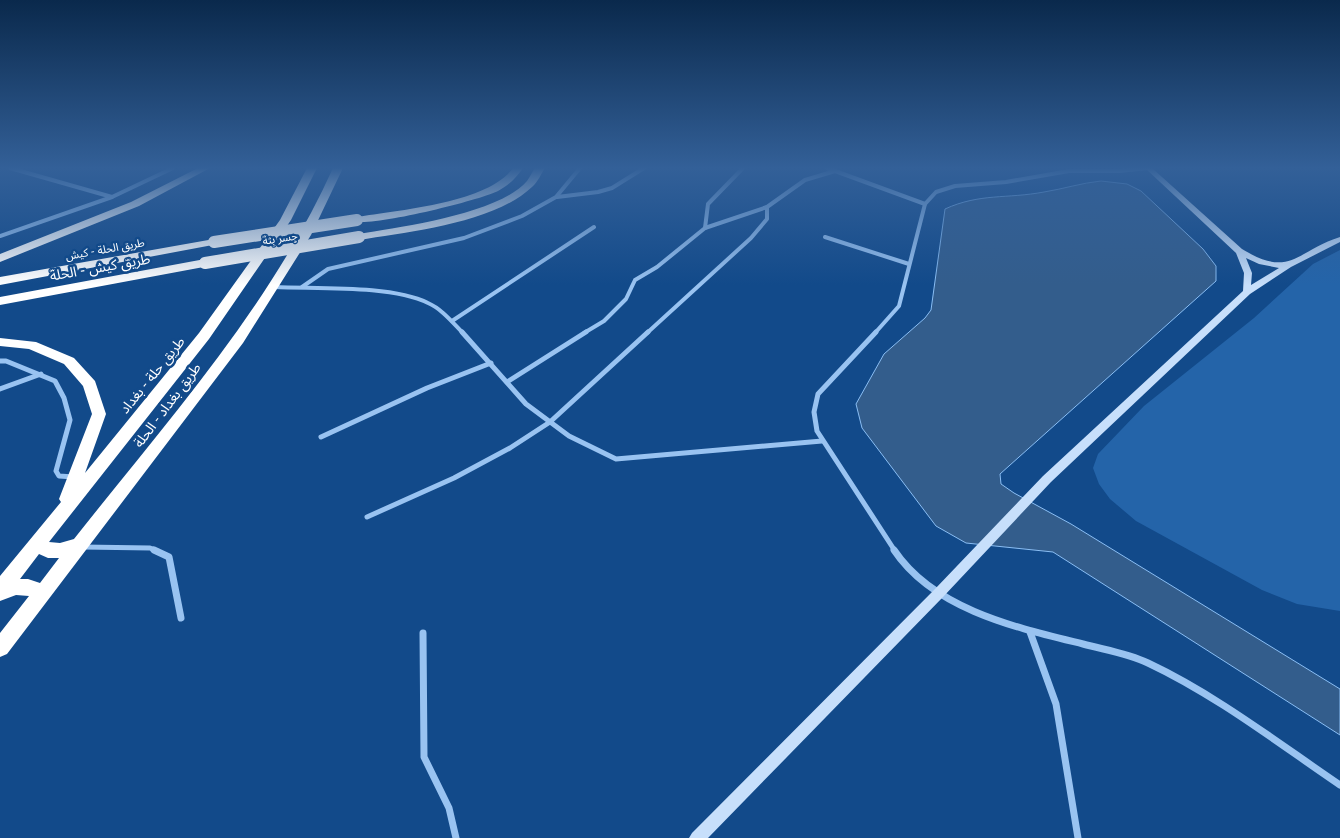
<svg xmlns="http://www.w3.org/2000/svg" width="1340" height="838" font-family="Lato,'Noto Sans Arabic',sans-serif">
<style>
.green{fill:#2464a9}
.water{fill:#335d8c;stroke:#8abef4}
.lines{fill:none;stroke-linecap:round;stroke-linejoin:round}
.street-far2{stroke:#99c3f1;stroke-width:4}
.street-far1{stroke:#99c3f1;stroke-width:5}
.street{stroke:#99c3f1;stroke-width:7}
.secondary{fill:#c7dffb;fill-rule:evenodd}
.highway{fill:#fff;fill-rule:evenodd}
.highway-bridge{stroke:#fff;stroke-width:12}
.labels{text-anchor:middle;stroke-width:5;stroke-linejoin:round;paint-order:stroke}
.far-street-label{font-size:11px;fill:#fff;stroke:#124a8a}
.street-label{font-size:14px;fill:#fff;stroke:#124a8a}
</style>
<rect width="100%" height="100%" fill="#124a8a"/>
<!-- green -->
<polygon class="green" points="1340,250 1340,611 1297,604 1262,590 1136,521 1110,499 1099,484 1093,468 1098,454 1144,406 1254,318 1313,264"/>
<!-- water -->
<path class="water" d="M1101,181l26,3 14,7 62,58 13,17v15l-216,193 1,10 13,9 57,31 269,165v46l-287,-183 -87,-9 -30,-17 -74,-98 -6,-24 28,-50 41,-36 6,-8 14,-101c35,-16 62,-10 99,-17 19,-3 37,-9 57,-11z"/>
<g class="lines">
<!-- street-far2 -->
<g class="street-far2">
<polyline points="10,168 112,197"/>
<polyline points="827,168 925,204"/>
<polyline points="557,197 598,192 612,188 644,168"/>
<polyline points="705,228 708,204 743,168"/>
<polyline points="0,236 112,197 173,168"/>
<polyline points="825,237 909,264"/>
<path d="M275,287c42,2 116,-2 153,16 14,6 25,20 35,30"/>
<polyline points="302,287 328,269 464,238 522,216 556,197 580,168"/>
<polyline points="452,321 594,227"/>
<polyline points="584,333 604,321 626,299 635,280 657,267 705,228 767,207 805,180 835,171"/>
<polyline points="647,333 751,238 767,219 767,207"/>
<polyline points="875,333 899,306 925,204 936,192 955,186 1006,182 1069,171 1119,171 1148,168"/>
</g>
<!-- street-far1 -->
<g class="street-far1">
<polyline points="462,332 526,404 569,436 616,459 822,441"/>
<polyline points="876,332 818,394 814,412 817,431 895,551"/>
<polyline points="0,361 6,361 55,381 64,398 70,420 56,471 59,476 74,477"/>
<polyline points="507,382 586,332"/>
<polyline points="0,389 41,374"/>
<polyline points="321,437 427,388 491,363"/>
<polyline points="367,517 454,478 510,448 550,422 648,332"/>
<polyline points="83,547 150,548 157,551"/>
</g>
<!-- street -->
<g class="street">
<polyline points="154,550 169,557 181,618"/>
<path d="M894,550c40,60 124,78 189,94 22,6 44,9 65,19 68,32 130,80 192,122"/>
<polyline points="1030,632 1056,704 1078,838"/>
<polyline points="423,633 424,757 449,808 456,838"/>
</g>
<!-- secondary -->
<path class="secondary" d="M1145,168h7l90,81c49,30 54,2 98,-12v5l-49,25 -41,27 -199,188 -108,115 -235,241h-19l3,-5 243,-244 108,-113 200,-185 1,-18 -8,-20zM1246,258l13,6 20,4 -28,17 1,-12z"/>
<!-- highway -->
<g class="highway">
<polygon points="198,168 210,168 139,206 0,262 0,254 131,202"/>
<path d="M307,168h10l-26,52 -82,119 -160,203 11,1 14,-4c93,-118 197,-233 259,-371h10l-32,67 -68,108 -236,311 -7,3v-24l29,-37 -13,-1 -16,6v-25l61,-74 -2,-3 33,-85 -9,-28 -19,-22 -35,-15 -29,-3v-8l36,4 38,16 21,23 11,33 -21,59 114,-140 81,-113zM39,554l9,4h11l-19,25 -12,-4h-8z"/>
<path d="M513,168h10c-7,10 -14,17 -25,23 -17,9 -136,39 -147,29l6,-3c42,-7 131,-14 156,-49z"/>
<path d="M535,168h10c-4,6 -7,14 -13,19 -38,36 -123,45 -173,53l-6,-3 6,-3c42,-7 140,-20 168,-53 3,-4 5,-9 8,-13z"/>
<polygon points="214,239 220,242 218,244 0,285 0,277"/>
<polygon points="205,259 209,260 211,263 209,266 0,305 0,297"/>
</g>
<!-- highway-bridge -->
<g class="highway-bridge">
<polyline points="214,242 357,220"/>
<polyline points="205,263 359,237"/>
</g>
</g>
<!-- sky -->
<linearGradient id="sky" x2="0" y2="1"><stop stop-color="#0a294c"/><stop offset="0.59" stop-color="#336098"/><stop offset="1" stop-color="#336098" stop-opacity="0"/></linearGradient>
<rect width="1340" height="285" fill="url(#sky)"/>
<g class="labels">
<!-- far-street labels -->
<g class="far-street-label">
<text transform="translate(280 238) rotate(-9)" y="4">جسر بتة</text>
<text transform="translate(105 249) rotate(-10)" y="4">طريق الحلة - كيش</text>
</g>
<!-- street labels -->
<g class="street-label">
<text transform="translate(100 267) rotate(-10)" y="5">طريق كيش - الحلة</text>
<text transform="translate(152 375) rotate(-51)" y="5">طريق حلة - بغداد</text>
<text transform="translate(167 405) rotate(-53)" y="5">طريق بغداد - الحلة</text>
</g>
</g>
</svg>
